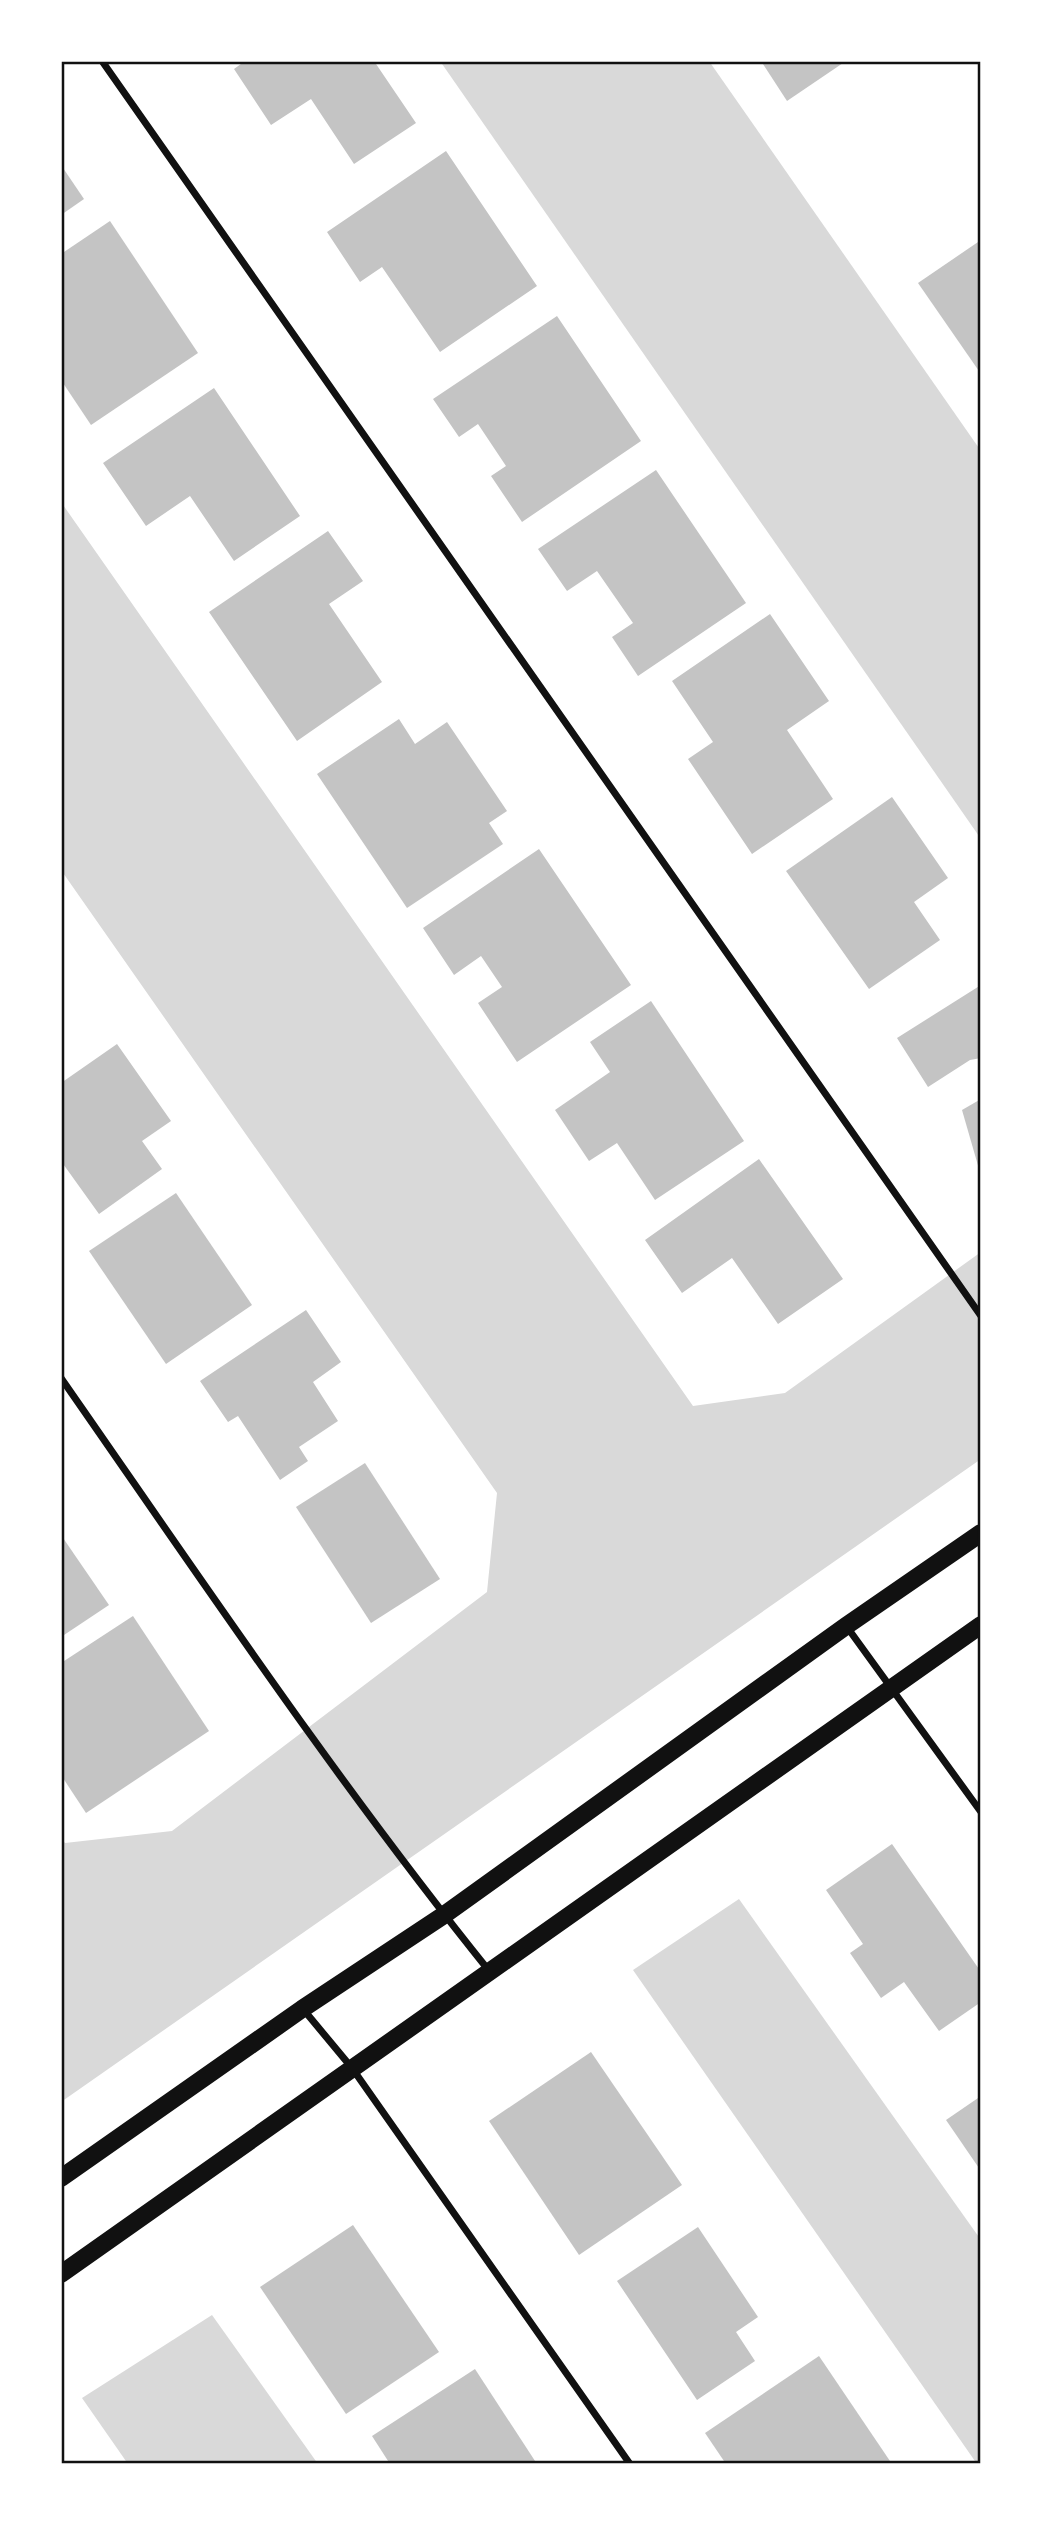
<svg xmlns="http://www.w3.org/2000/svg" width="1042" height="2525" font-family="'Fira Sans Condensed',sans-serif">
<style>
.water{fill:#d9d9d9}
.building{fill:#c4c4c4}
.lines{fill:none;stroke-linecap:round;stroke-linejoin:round}
.minor{stroke:#111;stroke-width:7}
.primary{stroke:#111;stroke-width:18}
.neatline{fill:none;stroke:#111;stroke-width:2.5}
</style>
<rect width="100%" height="100%" fill="#fff"/>
<!-- water -->
<g class="water">
<polygon points="440,61 709,61 981,451 981,839"/>
<polygon points="61,502 693,1406 785,1393 981,1252 981,1459 61,2102 61,1838 65,1843 172,1831 487,1592 497,1493 61,870"/>
<polygon points="739,1899 981,2240 981,2464 977,2464 633,1970"/>
<polygon points="212,2315 318,2464 128,2464 82,2398"/>
</g>
<!-- building -->
<g class="building">
<polygon points="245,61 374,61 416,123 354,164 311,99 271,125 234,69"/>
<polygon points="761,61 846,61 787,101"/>
<polygon points="446,151 537,286 440,352 382,267 360,282 327,232"/>
<polygon points="61,165 84,199 61,215"/>
<polygon points="110,221 198,353 91,425 61,380 61,254"/>
<polygon points="981,240 981,374 918,283"/>
<polygon points="557,316 641,441 522,522 491,476 506,466 478,424 459,437 433,399"/>
<polygon points="214,388 300,516 234,561 190,496 146,526 103,463"/>
<polygon points="656,470 746,603 638,676 612,637 633,623 597,571 567,591 538,549"/>
<polygon points="328,531 363,581 329,604 382,682 297,741 209,612"/>
<polygon points="770,614 829,701 787,730 833,799 752,854 688,759 713,742 672,681"/>
<polygon points="399,719 415,744 447,722 507,811 489,823 503,844 407,908 317,774"/>
<polygon points="892,797 948,878 914,902 940,940 869,989 786,871"/>
<polygon points="539,849 631,985 517,1062 478,1003 502,987 481,956 454,975 423,928"/>
<polygon points="981,985 981,1058 970,1060 928,1087 897,1038"/>
<polygon points="651,1001 744,1141 655,1200 617,1143 589,1161 555,1110 610,1072 590,1042"/>
<polygon points="117,1044 171,1121 142,1141 162,1169 99,1214 61,1161 61,1083"/>
<polygon points="981,1099 981,1169 979,1169 962,1110"/>
<polygon points="759,1159 843,1279 778,1324 732,1258 682,1293 645,1240"/>
<polygon points="176,1193 252,1305 166,1364 89,1251"/>
<polygon points="306,1310 341,1362 313,1382 338,1421 299,1447 308,1461 280,1480 238,1416 228,1422 200,1381"/>
<polygon points="365,1463 440,1579 371,1623 296,1507"/>
<polygon points="61,1535 109,1605 61,1637"/>
<polygon points="133,1616 209,1731 86,1813 61,1775 61,1663"/>
<polygon points="892,1844 981,1972 981,2002 939,2031 904,1982 881,1998 850,1953 863,1944 826,1890"/>
<polygon points="591,2052 682,2185 579,2255 489,2121"/>
<polygon points="981,2096 981,2171 946,2120"/>
<polygon points="353,2225 439,2352 346,2414 260,2287"/>
<polygon points="698,2227 758,2317 736,2332 755,2361 697,2400 617,2281"/>
<polygon points="819,2356 892,2464 726,2464 705,2433"/>
<polygon points="475,2369 537,2464 390,2464 372,2436"/>
</g>
<g class="lines">
<!-- minor -->
<g class="minor">
<polyline points="102,61 981,1316"/>
<path d="M61,1378c140,201 276,404 429,594"/>
<polyline points="847,1627 981,1812"/>
<polyline points="303,2009 352,2068 630,2464"/>
</g>
<!-- primary -->
<g class="primary">
<polyline points="61,2178 302,2009 444,1915 846,1626 981,1533"/>
<polyline points="61,2274 981,1625"/>
</g>
</g>
<!-- border -->
<rect width="1042" height="2525" fill="none" stroke="#ffffff" stroke-width="126"/>
<rect x="63" y="63" width="916" height="2399" class="neatline"/>
</svg>
